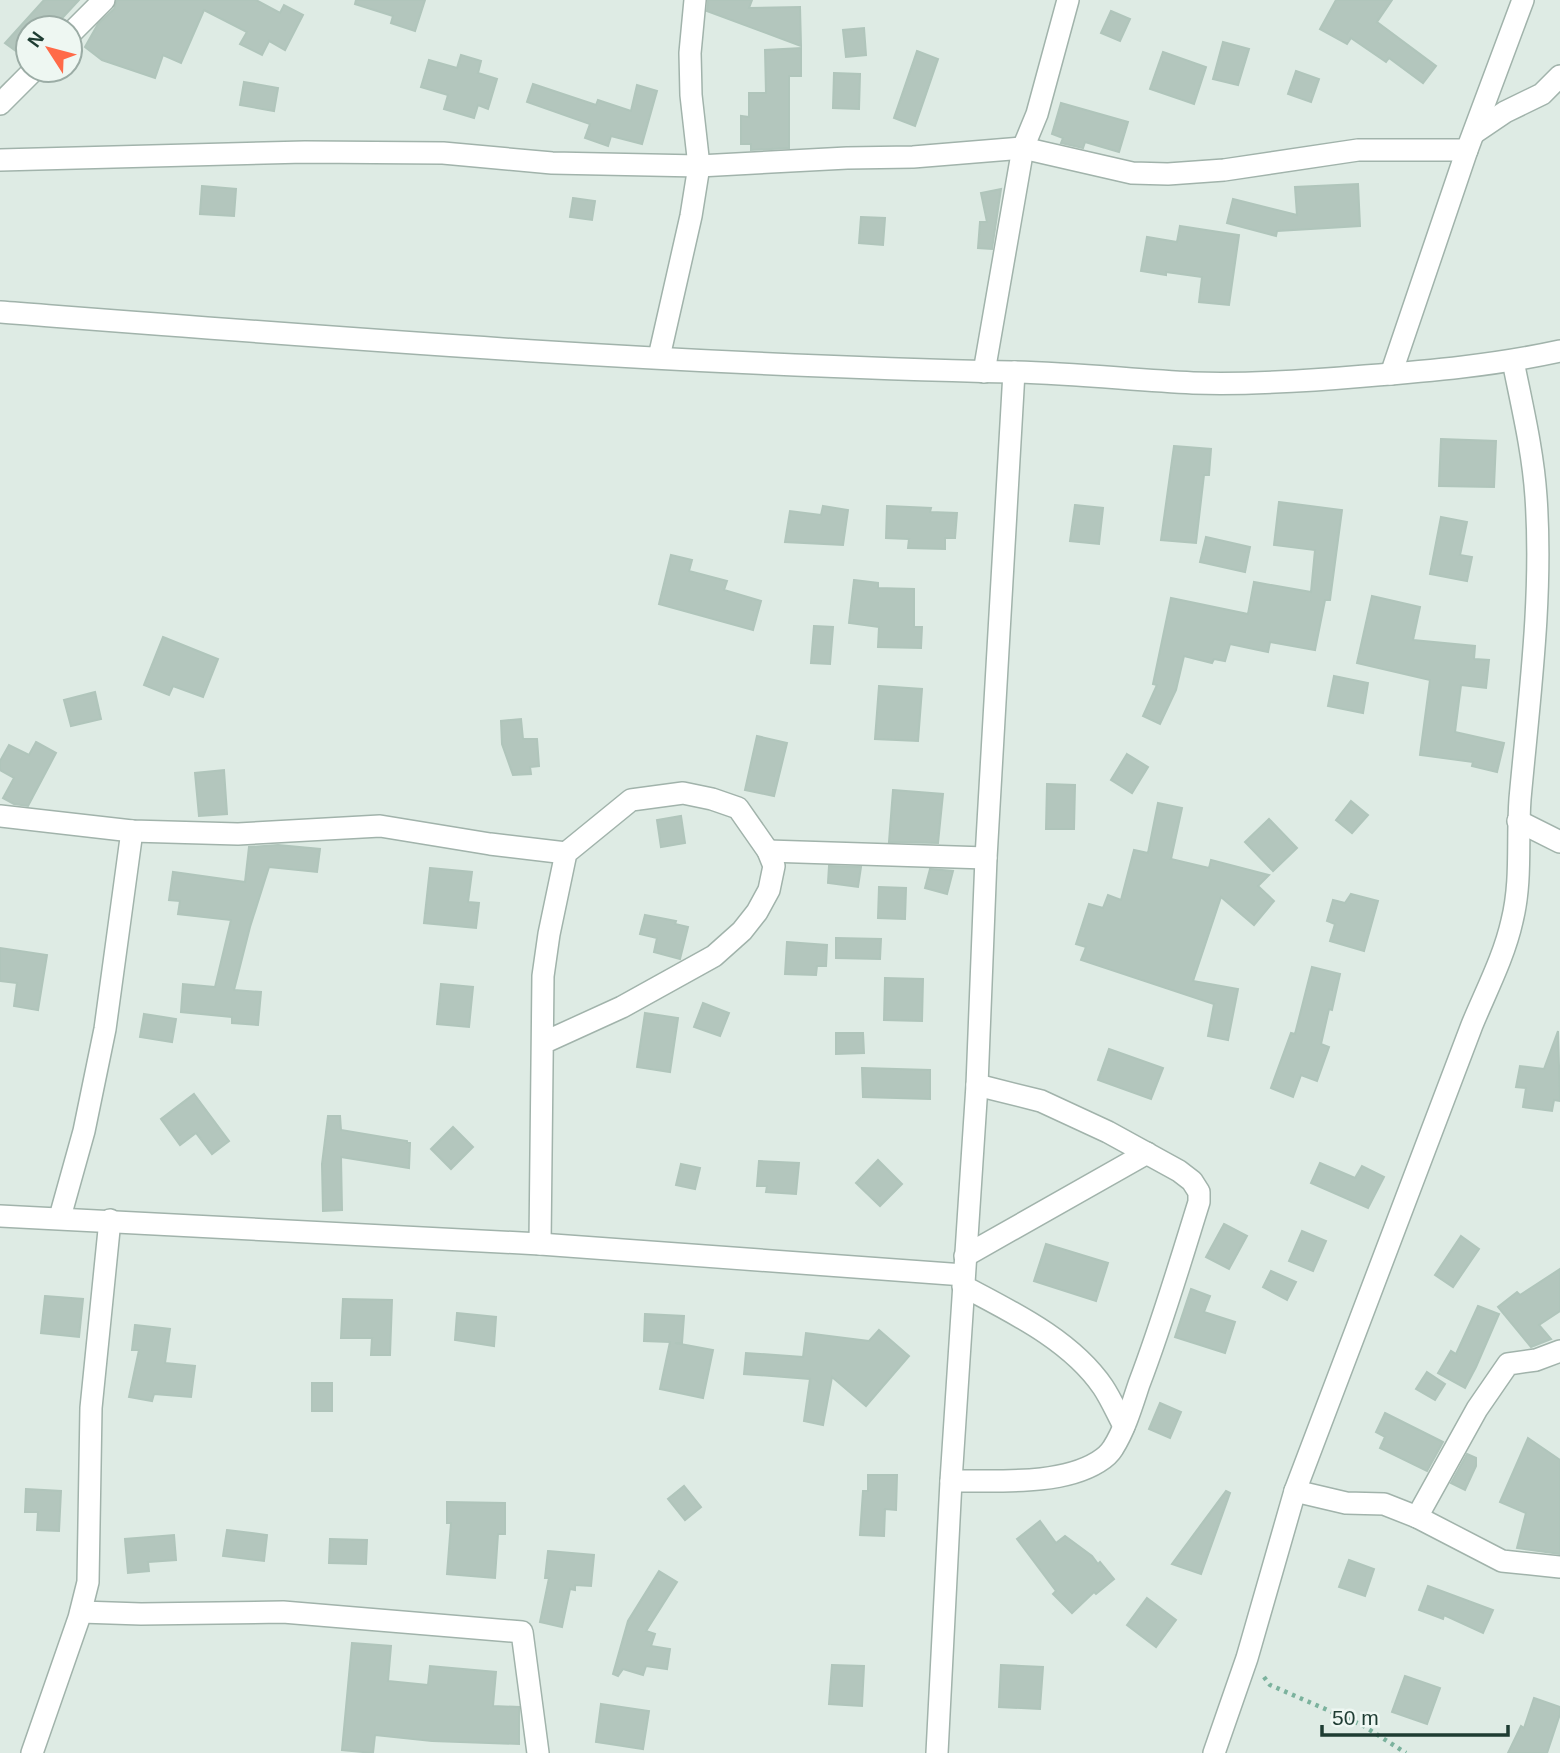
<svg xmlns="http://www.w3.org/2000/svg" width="1560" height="1753" font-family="Arial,sans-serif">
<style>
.building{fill:#b3c6bd;stroke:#b0c5bb;stroke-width:2}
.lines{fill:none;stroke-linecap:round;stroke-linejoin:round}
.minor-casing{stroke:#a1b3ab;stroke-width:24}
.path{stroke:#7bb29d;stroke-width:4.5;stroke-dasharray:3.5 5;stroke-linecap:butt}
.minor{stroke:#fff;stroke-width:21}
</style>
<rect width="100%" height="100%" fill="#deebe4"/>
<!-- building -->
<g class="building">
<polygon points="44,0 79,0 53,28 28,28 27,59 5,43"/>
<polygon points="117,0 256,0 280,13 284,5 303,15 285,50 269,41 262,55 240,44 247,32 204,10 181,63 163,55 155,78 102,60 85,47 98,24 114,9"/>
<polygon points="356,0 425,0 415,31 391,23 393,16 355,4"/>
<polygon points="708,0 752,0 749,8 800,7 801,46 707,11"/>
<polygon points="1336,0 1392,0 1377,22 1436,66 1423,83 1389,58 1386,62 1351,38 1347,44 1320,29"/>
<polygon points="1111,11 1130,19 1120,41 1101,33"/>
<polygon points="864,28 866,55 846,57 843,30"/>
<polygon points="1223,42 1249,49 1238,85 1213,79"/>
<polygon points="801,48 801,76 789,76 789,148 751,150 751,144 741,144 741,116 749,117 749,93 766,93 765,50"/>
<polygon points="917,51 938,59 915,126 894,118"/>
<polygon points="1163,52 1206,67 1194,104 1150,89"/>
<polygon points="461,55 481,61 478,73 497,79 488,109 478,105 474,118 444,109 448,95 421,87 429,60 457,68"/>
<polygon points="1296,71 1319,79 1311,102 1288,94"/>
<polygon points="834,73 860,74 859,109 833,108"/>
<polygon points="244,82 278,88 274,111 240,105"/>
<polygon points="533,84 596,105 598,100 631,111 637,85 657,91 642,144 611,136 608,146 585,138 590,124 527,102"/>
<polygon points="1061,103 1128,122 1119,152 1085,142 1083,148 1061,143 1063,138 1052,134"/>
<polygon points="1358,184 1360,226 1277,231 1276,236 1227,223 1233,199 1297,215 1295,187"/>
<polygon points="202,186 236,189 234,216 200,214"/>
<polygon points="1001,189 992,249 978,248 980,222 987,222 981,193"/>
<polygon points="573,198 595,201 592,220 570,217"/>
<polygon points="861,217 885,218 883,245 859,243"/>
<polygon points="1180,226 1239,235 1229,305 1199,302 1202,277 1166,272 1166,275 1141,271 1147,237 1177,242"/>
<polygon points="1441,439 1496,441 1494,487 1439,486"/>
<polygon points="1174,446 1211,449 1209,475 1204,475 1196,543 1161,540"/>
<polygon points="1279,502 1342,510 1330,600 1325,600 1315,650 1270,642 1268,652 1230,644 1225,661 1214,659 1212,663 1184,656 1176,690 1160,724 1143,716 1157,685 1153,684 1171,598 1248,614 1254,582 1311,592 1315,550 1274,545"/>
<polygon points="1075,505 1103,508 1099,544 1070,541"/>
<polygon points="823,506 848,510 843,545 785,542 790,511 821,515"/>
<polygon points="887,506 931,508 930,512 957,513 955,538 945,538 945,549 908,548 909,539 886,538"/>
<polygon points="1441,517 1467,522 1460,555 1472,557 1467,581 1430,574"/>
<polygon points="1206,537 1250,547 1245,572 1200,562"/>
<polygon points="671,555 692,560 689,571 727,581 724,590 761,601 753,630 659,604"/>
<polygon points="854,580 878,583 878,588 914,589 914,627 922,627 921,648 878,647 879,627 849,623"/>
<polygon points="1372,596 1420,607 1413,640 1475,646 1474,659 1489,660 1486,688 1461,685 1455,732 1504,743 1497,772 1472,766 1473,762 1420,755 1430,680 1357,663"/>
<polygon points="814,626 833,627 830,664 811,663"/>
<polygon points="163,637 218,659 203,697 173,686 169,695 144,685"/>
<polygon points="1334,676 1368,683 1363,713 1328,706"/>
<polygon points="879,686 922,689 918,741 875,739"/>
<polygon points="95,692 101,719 71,726 64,700"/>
<polygon points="521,719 523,739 537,739 539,766 530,767 531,774 513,775 502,744 501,721"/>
<polygon points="757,736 787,743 774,796 745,790"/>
<polygon points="36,742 56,753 28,806 14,804 3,798 14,778 0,770 0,761 9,745 29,755"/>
<polygon points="1127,754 1148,767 1132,793 1111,780"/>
<polygon points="224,770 227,814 199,816 195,773"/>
<polygon points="1047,784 1075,785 1074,829 1046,829"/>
<polygon points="893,790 943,794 938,843 889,842"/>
<polygon points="1351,801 1368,815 1352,833 1336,820"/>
<polygon points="1158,803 1182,808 1171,859 1209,868 1211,860 1269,875 1258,886 1274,901 1254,925 1221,897 1193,981 1238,989 1228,1040 1208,1036 1214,1004 1081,960 1086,947 1076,944 1089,904 1103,908 1108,895 1121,900 1134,850 1148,853"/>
<polygon points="681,816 685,843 661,847 657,820"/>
<polygon points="1269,819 1297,848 1273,871 1245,842"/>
<polygon points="278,845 320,849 317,872 269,867 250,927 234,990 261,992 258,1025 232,1023 232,1017 181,1012 183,984 215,987 231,920 178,914 180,901 169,900 173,872 245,882 249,847"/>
<polygon points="829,866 861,867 858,887 828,883"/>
<polygon points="430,868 472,872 468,902 479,903 476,928 424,923"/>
<polygon points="930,869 953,871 947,894 925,888"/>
<polygon points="879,887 906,888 905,919 878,918"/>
<polygon points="1351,894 1378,901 1364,951 1330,941 1335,924 1327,921 1333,900 1345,903"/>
<polygon points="645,915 676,921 675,924 688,927 680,959 654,952 657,938 640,934"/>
<polygon points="836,938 881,939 880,959 836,958"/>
<polygon points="787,942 827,945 826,966 817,966 816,975 785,974"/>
<polygon points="0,948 47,955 38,1010 14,1006 17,983 0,981"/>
<polygon points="1312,967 1340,974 1332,1010 1329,1009 1321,1044 1329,1047 1317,1081 1301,1075 1293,1097 1271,1088 1291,1033 1295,1034"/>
<polygon points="885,978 923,979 922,1021 884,1020"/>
<polygon points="441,984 473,987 469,1027 437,1024"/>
<polygon points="703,1003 729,1013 720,1036 694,1027"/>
<polygon points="645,1013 678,1018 670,1072 637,1067"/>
<polygon points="144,1014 176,1019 172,1042 140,1037"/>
<polygon points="1558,1031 1560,1101 1554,1100 1552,1111 1523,1107 1526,1088 1516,1087 1520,1066 1544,1069"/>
<polygon points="836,1033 863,1033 864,1053 836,1054"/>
<polygon points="1109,1049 1163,1068 1151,1099 1098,1080"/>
<polygon points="862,1068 930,1070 930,1099 863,1097"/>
<polygon points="194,1094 229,1141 212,1154 196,1133 180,1145 161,1119"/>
<polygon points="328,1116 340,1116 341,1130 407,1141 407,1143 410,1143 409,1168 341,1157 342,1210 323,1211 322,1164"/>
<polygon points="453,1127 473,1147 451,1169 431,1149"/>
<polygon points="878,1160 902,1184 880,1206 856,1183"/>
<polygon points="759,1161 799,1163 796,1194 766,1192 767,1186 757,1186"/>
<polygon points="1320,1163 1355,1178 1362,1166 1384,1177 1368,1208 1311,1183"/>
<polygon points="681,1164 700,1168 695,1189 676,1185"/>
<polygon points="1224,1224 1247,1236 1229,1269 1206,1257"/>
<polygon points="1302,1231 1326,1241 1313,1271 1289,1261"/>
<polygon points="1461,1236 1479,1249 1453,1287 1435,1275"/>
<polygon points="1046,1244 1108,1263 1096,1301 1034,1281"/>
<polygon points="1560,1269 1560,1311 1539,1325 1551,1339 1531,1347 1498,1307 1517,1292 1520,1295"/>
<polygon points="1271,1271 1296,1282 1287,1300 1263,1287"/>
<polygon points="1191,1289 1210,1296 1204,1312 1235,1322 1225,1353 1175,1337"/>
<polygon points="45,1296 83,1299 79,1337 41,1333"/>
<polygon points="343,1299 392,1300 390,1355 371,1355 372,1338 341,1338"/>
<polygon points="1478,1306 1499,1314 1476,1367 1465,1388 1438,1373 1451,1351 1456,1354"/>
<polygon points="457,1313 496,1317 494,1346 455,1340"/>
<polygon points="645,1314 684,1316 682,1343 675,1343 713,1350 703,1398 660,1389 670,1342 644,1341"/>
<polygon points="135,1325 170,1329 165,1363 195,1366 191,1397 154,1394 152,1401 129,1397 139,1350 132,1350"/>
<polygon points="879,1330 909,1356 866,1406 832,1377 823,1425 804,1421 810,1379 744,1374 746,1353 803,1357 806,1333 869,1341"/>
<polygon points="1427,1372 1445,1384 1435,1400 1416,1389"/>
<rect x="312" y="1383" width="20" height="28"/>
<polygon points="1160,1403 1181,1412 1170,1438 1149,1429"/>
<polygon points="1385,1413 1443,1442 1427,1471 1380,1448 1385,1437 1376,1432"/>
<polygon points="1528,1438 1560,1460 1560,1554 1517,1548 1526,1513 1500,1502"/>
<polygon points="1467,1454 1476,1458 1476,1466 1465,1490 1451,1483"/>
<polygon points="868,1475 897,1475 896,1510 885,1509 884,1536 860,1535 863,1491 868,1491"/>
<polygon points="684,1486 701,1507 685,1520 668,1499"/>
<polygon points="26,1489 61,1491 59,1531 37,1530 38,1512 25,1512"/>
<polygon points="1226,1491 1230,1493 1201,1574 1172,1564"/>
<polygon points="447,1502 505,1503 505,1534 498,1534 495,1578 447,1574 451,1523 447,1523"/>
<polygon points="1040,1521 1056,1543 1065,1536 1092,1556 1098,1564 1100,1562 1114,1579 1096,1594 1094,1592 1072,1613 1053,1594 1056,1591 1017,1539"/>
<polygon points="227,1530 267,1535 264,1561 223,1556"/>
<polygon points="174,1535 176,1560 148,1562 149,1571 128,1573 125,1539"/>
<polygon points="330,1539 367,1540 366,1564 329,1563"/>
<polygon points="548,1551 594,1555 591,1586 575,1585 575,1590 570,1589 562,1627 540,1622 549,1578 545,1578"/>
<polygon points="1349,1560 1374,1569 1365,1596 1339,1587"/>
<polygon points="659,1571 677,1582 646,1631 655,1634 651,1646 670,1649 667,1669 646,1666 643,1675 623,1669 618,1676 613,1674 628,1621"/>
<polygon points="1428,1586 1493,1610 1483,1633 1444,1615 1443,1619 1419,1610"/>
<polygon points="1147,1598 1176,1620 1156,1647 1127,1625"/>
<polygon points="352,1643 391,1646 388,1681 428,1685 430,1666 496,1672 493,1706 519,1707 519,1744 432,1741 375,1735 373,1753 342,1750"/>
<polygon points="832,1665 864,1666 862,1706 829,1704"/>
<polygon points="1001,1665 1043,1667 1040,1709 999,1707"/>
<polygon points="1405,1676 1440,1688 1427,1724 1392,1712"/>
<polygon points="1534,1698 1560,1707 1560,1714 1547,1753 1508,1753 1521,1726 1524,1728"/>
<polygon points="601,1704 649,1711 643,1749 596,1742"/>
</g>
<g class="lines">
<defs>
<g id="minor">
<polyline points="70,34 104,0"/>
<polyline points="0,104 34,70"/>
<polyline points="1474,133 1505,112 1542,94 1560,76"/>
<polyline points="0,160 305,152 443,153 552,163 699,166 847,158 913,157 1023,148 1132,173 1168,174 1224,170 1358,150 1467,150"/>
<path d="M0,312c337,26 674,53 1012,60 60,1 120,8 181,11 57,2 115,-2 172,-7 66,-5 131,-11 195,-25"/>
<polyline points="659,357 691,216 699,166 691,95 690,53 695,0"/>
<polyline points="984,372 1023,148 1037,114 1068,0"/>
<polyline points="1391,374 1467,150 1523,0"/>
<polyline points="0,816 132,831 238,834 380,826 490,844 566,853"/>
<polyline points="1518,821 1560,842"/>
<polyline points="768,851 986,858"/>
<polyline points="0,1216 540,1244 964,1275"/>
<polyline points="60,1217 84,1131 105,1029 132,831"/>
<polyline points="540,1244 543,976 549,934 566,853 631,800 683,793 712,799 738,808 768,851 774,866 769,890 757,912 742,931 714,956 622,1007 543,1043"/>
<polyline points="965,1256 1147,1153"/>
<path d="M963,1286c49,26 108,54 140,101 8,12 14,26 21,39"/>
<path d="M951,1481c44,-1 108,5 147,-19 5,-3 12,-9 15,-14 12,-19 19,-43 26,-64 23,-60 41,-121 60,-182v-10l-7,-11 -13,-10 -71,-39 -67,-31 -64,-16"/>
<polyline points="1295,1491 1346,1503 1384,1504 1417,1517 1502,1561 1560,1567"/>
<polyline points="1417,1517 1477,1409 1508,1364 1536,1360 1560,1351"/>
<polyline points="81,1612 141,1614 283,1612 522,1632 538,1753"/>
<polyline points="32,1753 79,1618 88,1582 91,1408 110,1220"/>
<polyline points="937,1753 951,1481 977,1085 986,858 1014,372"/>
<path d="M1214,1753l33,-95 48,-167 177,-466c14,-34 32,-68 40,-104 10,-40 5,-81 8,-122 9,-99 23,-202 16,-302 -3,-46 -14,-91 -23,-136"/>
</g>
</defs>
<!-- minor casing -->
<use href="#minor" class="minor-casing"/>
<!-- path -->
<polyline class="path" points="1264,1677 1270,1685 1362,1725 1406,1753"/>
<!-- minor -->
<use href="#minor" class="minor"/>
</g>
<!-- north arrow -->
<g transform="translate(49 49) rotate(306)"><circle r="33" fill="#eef7f2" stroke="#9baca5" stroke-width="2"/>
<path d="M0-5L12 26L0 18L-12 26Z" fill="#ff6a48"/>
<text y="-10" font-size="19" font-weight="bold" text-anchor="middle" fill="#1e3c32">N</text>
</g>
<!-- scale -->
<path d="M1322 1725v10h186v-10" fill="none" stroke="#1e3c32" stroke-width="3.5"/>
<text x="1332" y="1725" font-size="21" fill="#1e3c32" stroke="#eef7f2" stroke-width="5" paint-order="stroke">50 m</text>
</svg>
